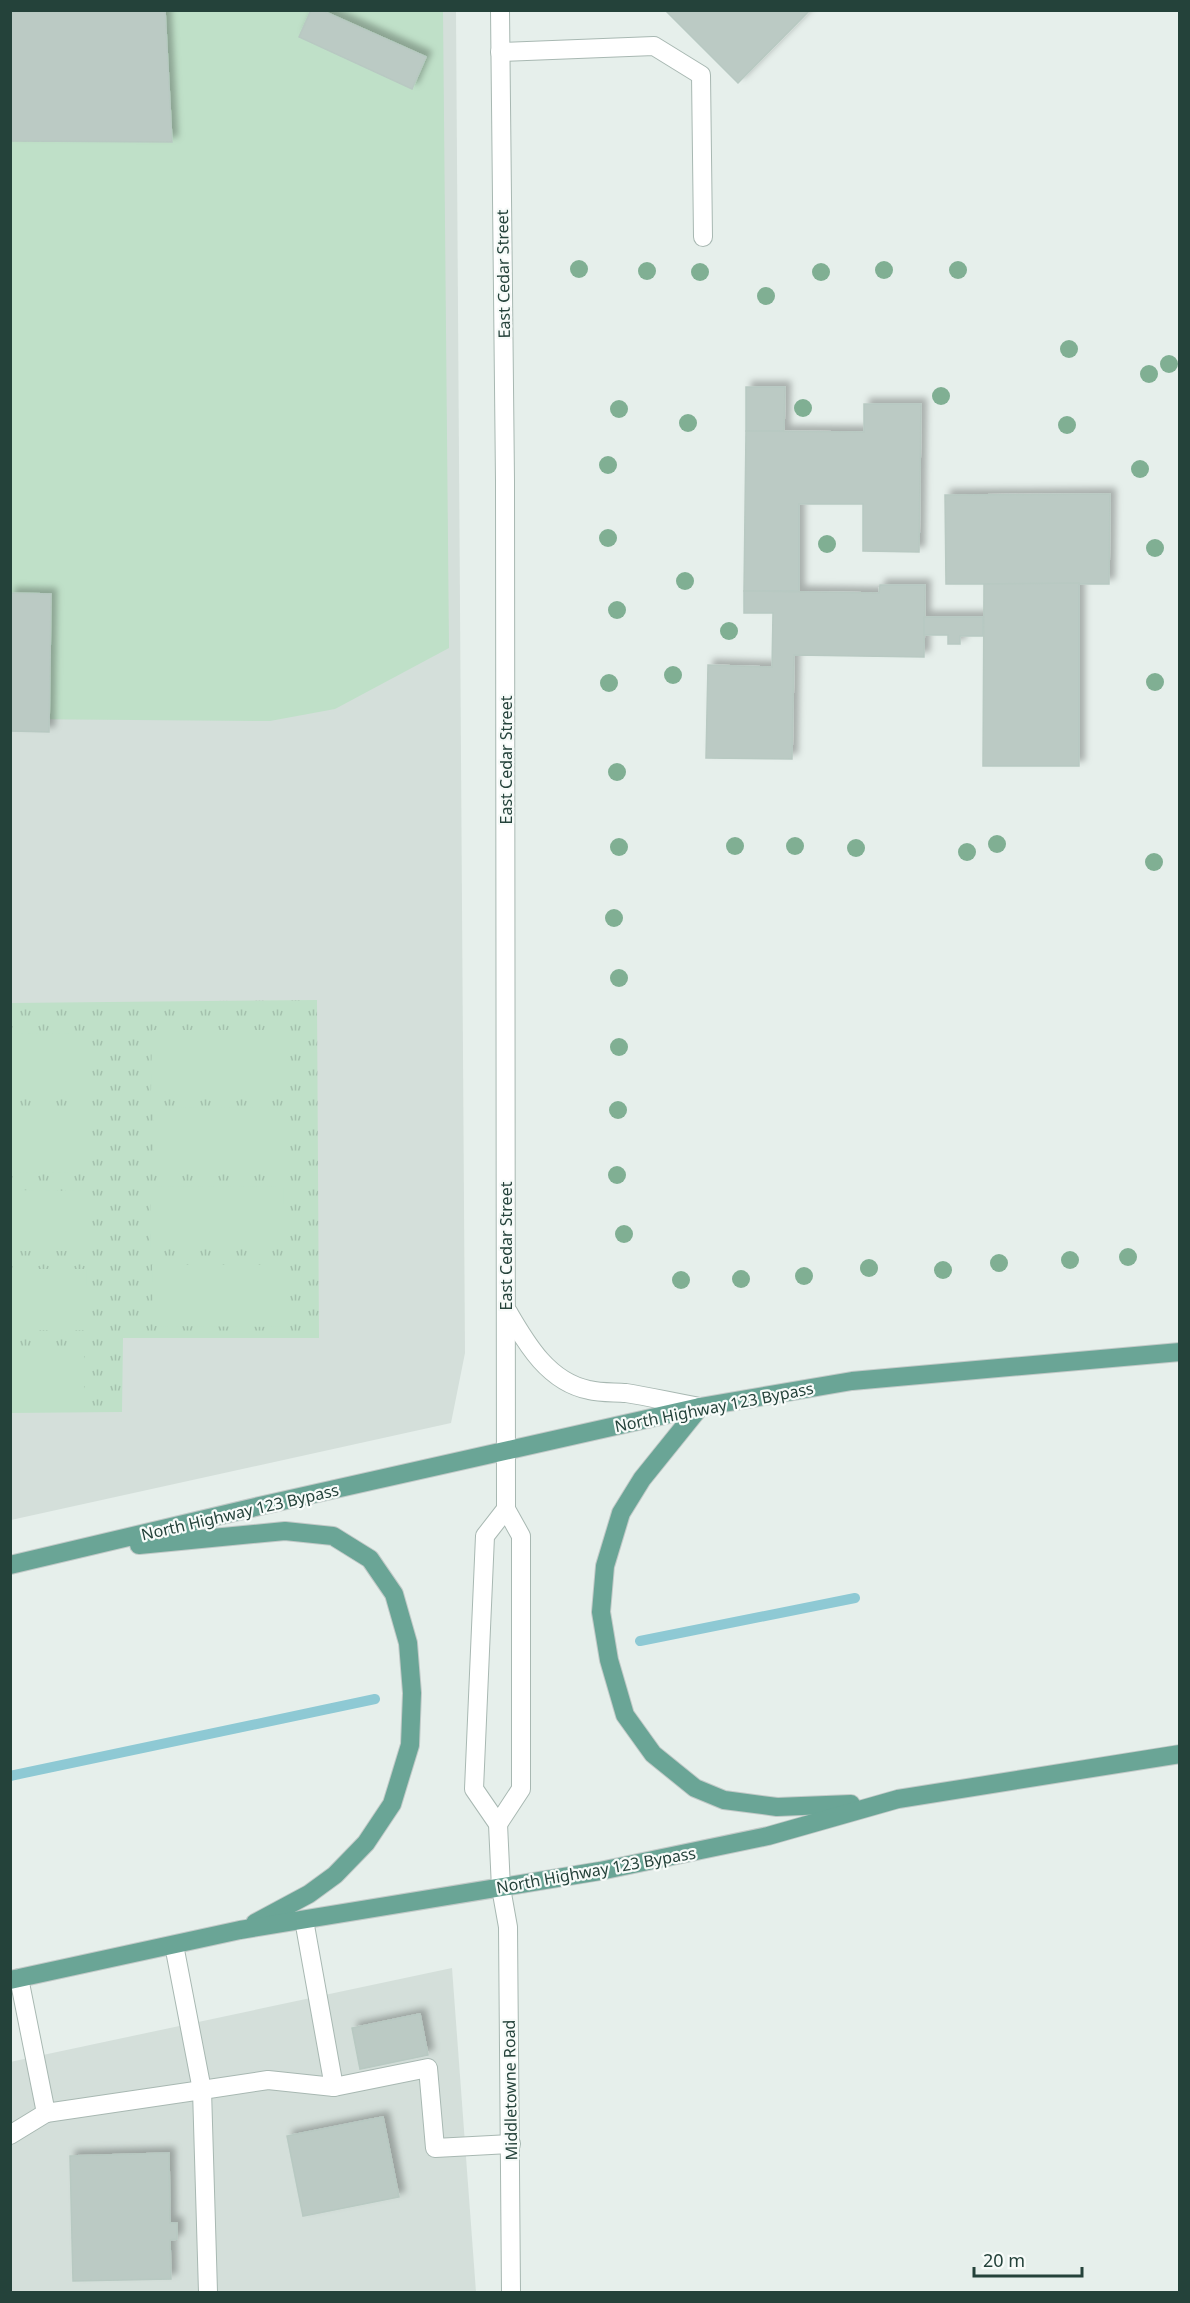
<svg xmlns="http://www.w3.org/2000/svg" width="1190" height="2303" font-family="'Noto Sans',sans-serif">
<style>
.built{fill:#d4dfda}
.park{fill:url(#park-tufts)}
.pitch{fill:#bfe0c8}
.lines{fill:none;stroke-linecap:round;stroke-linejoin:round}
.stream{stroke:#8ec9d4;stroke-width:10}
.building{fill:#bbcac4;stroke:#b8c9c2;stroke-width:1.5;filter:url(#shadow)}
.service-casing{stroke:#a8b8b2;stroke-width:20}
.minor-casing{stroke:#a8b8b2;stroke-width:20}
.tertiary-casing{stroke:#a8b8b2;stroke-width:20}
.primary-casing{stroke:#c2cac8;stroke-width:20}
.service{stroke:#fff;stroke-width:18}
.minor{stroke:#fff;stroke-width:18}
.tertiary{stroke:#fff;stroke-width:18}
.primary{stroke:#6aa596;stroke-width:18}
.tree{fill:#80af93}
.labels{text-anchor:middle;stroke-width:4.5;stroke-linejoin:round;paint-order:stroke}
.street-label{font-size:16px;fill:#24423a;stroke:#f7fbf9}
</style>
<defs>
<pattern id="park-tufts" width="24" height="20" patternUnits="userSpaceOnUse" patternTransform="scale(1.5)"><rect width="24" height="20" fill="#bfe0c8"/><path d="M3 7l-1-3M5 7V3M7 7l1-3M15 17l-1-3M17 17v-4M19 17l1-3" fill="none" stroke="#a4c1ad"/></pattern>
<filter id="shadow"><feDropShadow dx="5.5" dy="-5.5" stdDeviation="3" flood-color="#0004"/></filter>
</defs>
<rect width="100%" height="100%" fill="#e6efeb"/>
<!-- built -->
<g class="built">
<polygon points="10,11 456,11 465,1353 451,1423 11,1520"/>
<polygon points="452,1968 476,2292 11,2292 10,2062"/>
</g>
<!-- park -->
<polygon class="park" points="317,1000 319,1338 123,1338 122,1412 11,1413 10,1003"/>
<!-- pitch -->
<g class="pitch">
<polygon points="11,11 443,11 449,648 335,709 270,721 11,719"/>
<polygon points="152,1030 284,1030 284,1091 151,1091"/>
<polygon points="11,1033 86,1034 86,1095 11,1095"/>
<polygon points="154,1107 287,1108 287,1169 154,1169"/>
<polygon points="11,1111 88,1111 88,1173 11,1172"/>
<polygon points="151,1186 284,1187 283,1248 150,1248"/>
<polygon points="11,1190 85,1191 85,1251 11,1251"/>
<polygon points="152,1265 285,1265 285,1327 153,1326"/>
<polygon points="11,1269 87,1269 86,1330 11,1330"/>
<rect x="11" y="1346" width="73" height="61"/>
</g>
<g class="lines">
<!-- stream -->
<g class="stream">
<polyline points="640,1641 855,1598"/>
<polyline points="10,1776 375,1699"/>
</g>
</g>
<!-- building -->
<g class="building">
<polygon points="165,10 172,142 10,141 10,12"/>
<polygon points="311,10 321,10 426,57 412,89 299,37"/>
<polygon points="665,10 810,10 738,83"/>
<polygon points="746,387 785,387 784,431 746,431"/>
<polygon points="864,404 921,404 919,552 863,551 863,504 799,504 799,591 744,591 746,431 864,432"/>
<polygon points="1110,494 1109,584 946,584 945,495"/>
<polygon points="1079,583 1079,766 983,766 984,584"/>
<polygon points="880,585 925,585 924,657 794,655 792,759 706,758 708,665 772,667 773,613 744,613 744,591 879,593"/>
<polygon points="10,593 51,594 49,732 10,731"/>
<polygon points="924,617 983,617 983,636 960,636 960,644 948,644 948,635 924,635"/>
<polygon points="420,2014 428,2055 360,2069 352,2028"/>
<polygon points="383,2117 399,2197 303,2216 287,2136"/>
<polygon points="169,2153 170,2223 177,2223 177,2239 170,2240 171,2279 73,2281 70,2156"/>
</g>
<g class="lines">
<defs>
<g id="service">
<polyline points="500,52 654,46 701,75 703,237"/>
<polyline points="304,1920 334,2087"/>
<polyline points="174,1945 202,2090 268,2080 334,2087 428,2068 435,2148 511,2144"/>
<polyline points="19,1978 46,2113 202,2090 208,2292"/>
<polyline points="10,2135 46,2113"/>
</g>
<polyline id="minor" points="501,1888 508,1927 511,2292"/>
<g id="tertiary">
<path d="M508,1312c19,33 41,70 81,78 12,3 25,2 37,3 25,4 50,10 74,14"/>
<polyline points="498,1824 521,1789 521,1536 506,1509 505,481 500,10"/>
<polyline points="501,1888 498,1824 474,1789 485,1536 506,1509"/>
</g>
<g id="primary">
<polyline points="700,1407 642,1479 621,1513 605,1566 601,1612 609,1660 625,1715 653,1754 695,1788 724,1800 777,1807 851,1804"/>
<polyline points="139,1545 285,1531 333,1536 370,1559 394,1594 408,1643 412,1693 410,1745 392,1804 366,1843 335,1875 309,1894 255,1923"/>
<polyline points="10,1565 264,1505 700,1407 852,1381 1180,1352"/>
<polyline points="10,1980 240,1930 600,1871 768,1836 898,1799 1180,1754"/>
</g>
</defs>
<!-- service casing -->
<use href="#service" class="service-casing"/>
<!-- minor casing -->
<use href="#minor" class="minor-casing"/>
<!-- tertiary casing -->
<use href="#tertiary" class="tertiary-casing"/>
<!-- primary casing -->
<use href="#primary" class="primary-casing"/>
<!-- service -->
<use href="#service" class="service"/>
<!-- minor -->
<use href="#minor" class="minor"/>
<!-- tertiary -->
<use href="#tertiary" class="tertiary"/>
<!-- primary -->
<use href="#primary" class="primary"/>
</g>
<!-- trees -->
<g class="tree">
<circle cx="579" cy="269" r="9"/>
<circle cx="884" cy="270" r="9"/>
<circle cx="958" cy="270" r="9"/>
<circle cx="647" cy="271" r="9"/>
<circle cx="700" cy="272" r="9"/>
<circle cx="821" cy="272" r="9"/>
<circle cx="766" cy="296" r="9"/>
<circle cx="1069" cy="349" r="9"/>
<circle cx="1169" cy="364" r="9"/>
<circle cx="1149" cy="374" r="9"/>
<circle cx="941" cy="396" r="9"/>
<circle cx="803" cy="408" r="9"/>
<circle cx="619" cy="409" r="9"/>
<circle cx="688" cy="423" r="9"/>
<circle cx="1067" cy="425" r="9"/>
<circle cx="608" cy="465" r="9"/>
<circle cx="1140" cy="469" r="9"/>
<circle cx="608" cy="538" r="9"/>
<circle cx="827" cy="544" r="9"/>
<circle cx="1155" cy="548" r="9"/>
<circle cx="685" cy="581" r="9"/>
<circle cx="617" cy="610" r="9"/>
<circle cx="729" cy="631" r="9"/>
<circle cx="673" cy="675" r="9"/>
<circle cx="1155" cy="682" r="9"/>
<circle cx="609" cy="683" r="9"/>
<circle cx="617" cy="772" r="9"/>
<circle cx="997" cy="844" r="9"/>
<circle cx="735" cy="846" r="9"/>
<circle cx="795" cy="846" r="9"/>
<circle cx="619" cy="847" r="9"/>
<circle cx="856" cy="848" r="9"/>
<circle cx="967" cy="852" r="9"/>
<circle cx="1154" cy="862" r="9"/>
<circle cx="614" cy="918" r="9"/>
<circle cx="619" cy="978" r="9"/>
<circle cx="619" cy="1047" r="9"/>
<circle cx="618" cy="1110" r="9"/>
<circle cx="617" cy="1175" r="9"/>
<circle cx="624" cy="1234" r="9"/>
<circle cx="1128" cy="1257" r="9"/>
<circle cx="1070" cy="1260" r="9"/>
<circle cx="999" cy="1263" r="9"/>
<circle cx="869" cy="1268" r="9"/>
<circle cx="943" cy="1270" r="9"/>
<circle cx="804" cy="1276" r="9"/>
<circle cx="741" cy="1279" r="9"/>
<circle cx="681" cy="1280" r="9"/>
</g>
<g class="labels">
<!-- street labels -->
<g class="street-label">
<text transform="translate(503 274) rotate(-91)" y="6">East Cedar Street</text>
<text transform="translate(506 760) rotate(-90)" y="6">East Cedar Street</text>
<text transform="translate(506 1246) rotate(-90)" y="6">East Cedar Street</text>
<text transform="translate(714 1407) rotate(-11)" y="6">North Highway 123 Bypass</text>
<text transform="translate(240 1512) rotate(-13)" y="6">North Highway 123 Bypass</text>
<text transform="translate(596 1870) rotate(-10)" y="6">North Highway 123 Bypass</text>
<text transform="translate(510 2090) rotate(-91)" y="6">Middletowne Road</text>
</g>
</g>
<!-- border -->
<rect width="1190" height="2303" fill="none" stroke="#24423a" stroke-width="24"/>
<!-- scale -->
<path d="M974 2267v9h108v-9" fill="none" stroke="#24423a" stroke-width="3"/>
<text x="983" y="2267" font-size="18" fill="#24423a" stroke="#f7fbf9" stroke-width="4.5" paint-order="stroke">20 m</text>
</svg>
